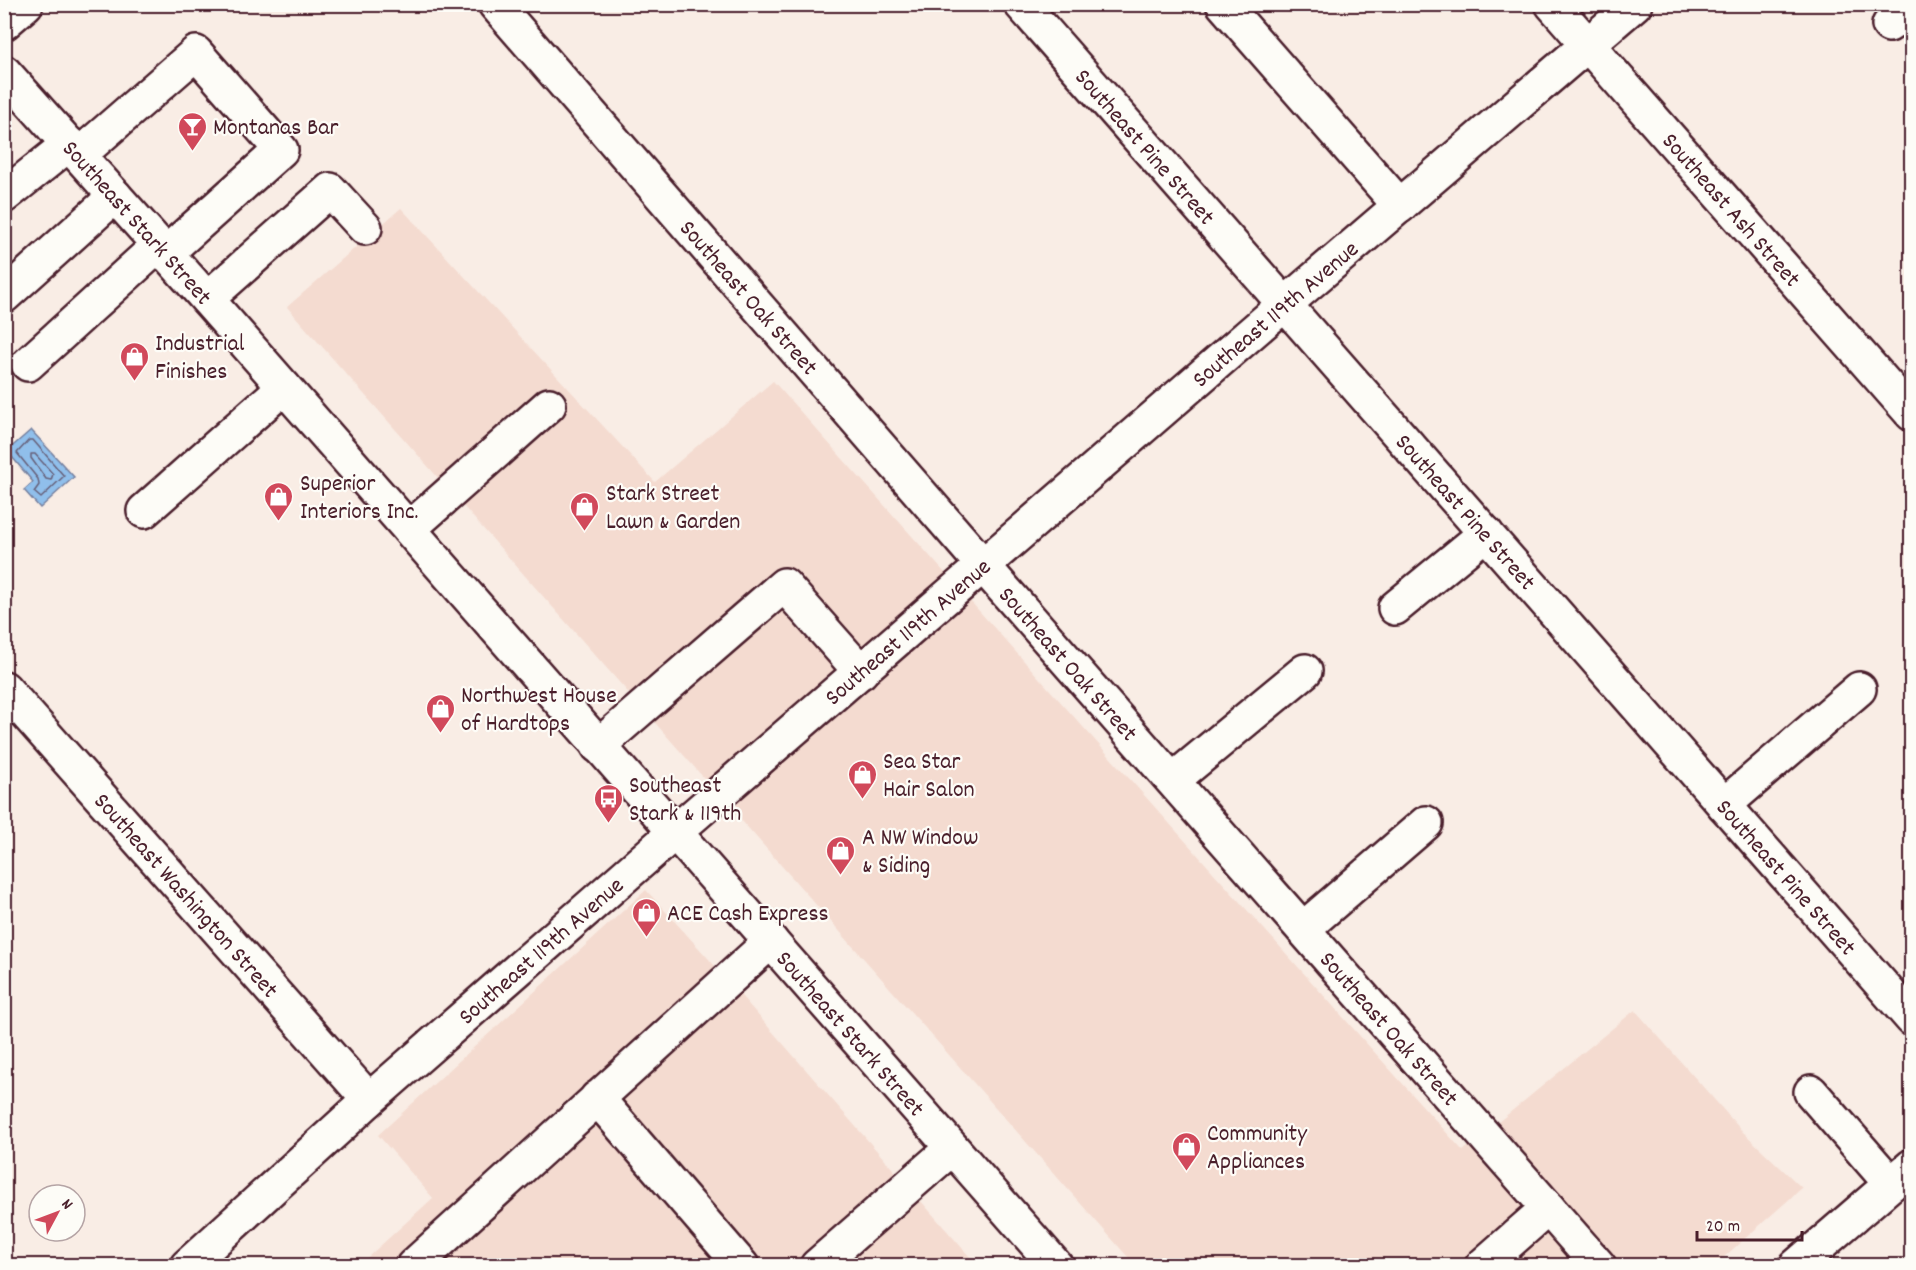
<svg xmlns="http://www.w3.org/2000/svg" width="1916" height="1270" font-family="Dekko,sans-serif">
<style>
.built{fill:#f4dbd0}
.water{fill:#90bfeb;stroke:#747f9e;stroke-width:1.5}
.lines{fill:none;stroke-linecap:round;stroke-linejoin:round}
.shore{stroke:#665f78;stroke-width:1.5}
.minor-casing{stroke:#4a1f2b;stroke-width:38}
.major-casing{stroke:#4a1f2b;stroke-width:38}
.minor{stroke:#fdfcf7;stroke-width:33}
.major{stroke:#fdfcf7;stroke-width:33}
.labels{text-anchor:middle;stroke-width:4.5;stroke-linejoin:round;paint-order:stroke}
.poi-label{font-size:24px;fill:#4a1f2b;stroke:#fdfcf7;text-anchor:start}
.street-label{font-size:24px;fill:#4a1f2b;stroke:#fdfcf7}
</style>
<rect width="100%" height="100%" fill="#f9ede5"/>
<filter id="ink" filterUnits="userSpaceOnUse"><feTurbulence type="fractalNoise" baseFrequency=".0167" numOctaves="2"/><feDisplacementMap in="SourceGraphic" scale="12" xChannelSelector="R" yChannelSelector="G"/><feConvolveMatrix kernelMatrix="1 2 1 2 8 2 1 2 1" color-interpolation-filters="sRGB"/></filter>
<g filter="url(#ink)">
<!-- built -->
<g class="built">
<polygon points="401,208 655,482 773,381 1463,1151 1635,1010 1743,1132 1802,1188 1715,1265 1135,1265 287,307"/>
<polygon points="646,890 707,957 977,1265 358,1266 433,1198 378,1135"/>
</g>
<!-- water -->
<polygon class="water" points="31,430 74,477 40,508 24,490 33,482 7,451"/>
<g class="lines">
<!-- shore -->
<g class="shore">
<polygon points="29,440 33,440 64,476 41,498 34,492 39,485 38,479 17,453"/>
<polygon points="31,454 35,454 53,474 51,480 46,479 31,458"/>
</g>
<defs>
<g id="minor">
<path id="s1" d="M495,4l492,566 612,696"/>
<path id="s2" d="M1021,4l891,1015"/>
<polyline points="1223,4 1400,206"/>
<path id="s3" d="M1552,4l360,410"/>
<polyline points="4,23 26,4"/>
<polyline points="1889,25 1912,6"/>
<polyline points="79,155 196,53 281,150 166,253"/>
<polyline points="4,196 69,144"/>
<polyline points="4,296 115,196"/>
<polyline points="207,299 330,190 365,228"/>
<polyline points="28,364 159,245"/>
<polyline points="144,511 284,387"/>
<polyline points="409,529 549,405"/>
<polyline points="1395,608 1486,533"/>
<path id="s4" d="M4,688l365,412"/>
<polyline points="598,746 784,585 861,672"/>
<polyline points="1173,780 1305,671"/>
<polyline points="1724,805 1859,689"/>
<polyline points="1303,929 1426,823"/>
<polyline points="1811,1092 1891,1184"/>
<polyline points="597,1098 742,1266"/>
<path id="s5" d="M187,1266l182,-166 306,-268 610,-528 350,-300"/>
<polyline points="413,1266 771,941"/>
<polyline points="817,1266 952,1148"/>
<polyline points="1482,1266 1548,1208"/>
</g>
<g id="major">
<path id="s6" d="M4,72l187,209 865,985"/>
<polyline points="1796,1266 1912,1166"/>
</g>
</defs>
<!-- minor casing -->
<use href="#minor" class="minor-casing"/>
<!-- major casing -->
<use href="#major" class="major-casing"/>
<!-- minor -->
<use href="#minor" class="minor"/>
<!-- major -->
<use href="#major" class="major"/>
</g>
</g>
<!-- icons -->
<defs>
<symbol id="bar-pin" viewBox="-11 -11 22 30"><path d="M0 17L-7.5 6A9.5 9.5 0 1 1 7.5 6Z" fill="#d1495b" stroke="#fdfcf7"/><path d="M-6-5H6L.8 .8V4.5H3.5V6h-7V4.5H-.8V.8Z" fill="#fff"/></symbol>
<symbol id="shop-pin" viewBox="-11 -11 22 30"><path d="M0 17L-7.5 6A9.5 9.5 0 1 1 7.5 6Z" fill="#d1495b" stroke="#fdfcf7"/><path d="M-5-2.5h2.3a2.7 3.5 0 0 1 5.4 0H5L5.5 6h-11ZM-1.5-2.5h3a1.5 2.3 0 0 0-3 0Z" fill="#fff"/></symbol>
<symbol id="bus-pin" viewBox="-11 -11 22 30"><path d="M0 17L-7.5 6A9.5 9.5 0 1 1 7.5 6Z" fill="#d1495b" stroke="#fdfcf7"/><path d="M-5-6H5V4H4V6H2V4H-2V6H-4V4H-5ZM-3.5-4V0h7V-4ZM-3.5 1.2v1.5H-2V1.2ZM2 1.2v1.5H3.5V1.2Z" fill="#fff"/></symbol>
</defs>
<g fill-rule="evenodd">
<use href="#bar-pin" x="176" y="110" width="33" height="45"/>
<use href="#shop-pin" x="118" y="340" width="33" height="45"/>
<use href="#shop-pin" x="262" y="480" width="33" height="45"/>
<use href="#shop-pin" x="568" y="490" width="33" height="45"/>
<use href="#shop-pin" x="424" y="692" width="33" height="45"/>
<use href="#shop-pin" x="846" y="758" width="33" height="45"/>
<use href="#bus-pin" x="592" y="782" width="33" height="45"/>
<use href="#shop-pin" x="824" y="834" width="33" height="45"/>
<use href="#shop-pin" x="630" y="896" width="33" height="45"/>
<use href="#shop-pin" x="1170" y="1130" width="33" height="45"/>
</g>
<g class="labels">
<!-- poi labels -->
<g class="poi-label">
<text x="213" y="134">Montanas Bar</text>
<text x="155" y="350">Industrial<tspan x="155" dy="28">Finishes</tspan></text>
<text x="300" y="490">Superior<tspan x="300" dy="28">Interiors Inc.</tspan></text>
<text x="606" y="500">Stark Street<tspan x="606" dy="28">Lawn &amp; Garden</tspan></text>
<text x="461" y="702">Northwest House<tspan x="461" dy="28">of Hardtops</tspan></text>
<text x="883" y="768">Sea Star<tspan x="883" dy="28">Hair Salon</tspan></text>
<text x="629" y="792">Southeast<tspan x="629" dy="28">Stark &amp; 119th</tspan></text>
<text x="862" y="844">A NW Window<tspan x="862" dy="28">&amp; Siding</tspan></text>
<text x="667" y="920">ACE Cash Express</text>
<text x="1207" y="1140">Community<tspan x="1207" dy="28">Appliances</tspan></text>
</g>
<!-- street labels -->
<g class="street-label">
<text dy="8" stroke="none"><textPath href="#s2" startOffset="189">Southeast Pine Street</textPath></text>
<text dy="8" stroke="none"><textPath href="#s3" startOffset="273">Southeast Ash Street</textPath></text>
<text dy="8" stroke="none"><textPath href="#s6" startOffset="201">Southeast Stark Street</textPath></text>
<text dy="8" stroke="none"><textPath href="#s1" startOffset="388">Southeast Oak Street</textPath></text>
<text dy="8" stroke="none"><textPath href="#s5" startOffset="1446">Southeast 119th Avenue</textPath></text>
<text dy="8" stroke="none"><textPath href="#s2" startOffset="675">Southeast Pine Street</textPath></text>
<text dy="8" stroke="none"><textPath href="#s5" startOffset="960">Southeast 119th Avenue</textPath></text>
<text dy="8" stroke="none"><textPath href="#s1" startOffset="874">Southeast Oak Street</textPath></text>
<text dy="8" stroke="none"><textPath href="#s2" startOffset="1161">Southeast Pine Street</textPath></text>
<text dy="8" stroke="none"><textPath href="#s4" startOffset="276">Southeast Washington Street</textPath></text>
<text dy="8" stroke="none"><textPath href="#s5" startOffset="474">Southeast 119th Avenue</textPath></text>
<text dy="8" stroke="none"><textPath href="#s1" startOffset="1360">Southeast Oak Street</textPath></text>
<text dy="8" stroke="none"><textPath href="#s6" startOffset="1281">Southeast Stark Street</textPath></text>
</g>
</g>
<!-- margin -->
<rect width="1916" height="1270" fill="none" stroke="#fdfcf7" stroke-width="24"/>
<rect x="12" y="12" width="1892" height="1246" fill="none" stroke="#4a1f2b" stroke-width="2" filter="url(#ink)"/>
<!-- north arrow -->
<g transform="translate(57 1213) rotate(49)"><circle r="28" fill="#fdfcf7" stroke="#b5a4a5" stroke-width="1.5"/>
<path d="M0-4.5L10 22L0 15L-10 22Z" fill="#d1495b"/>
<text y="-9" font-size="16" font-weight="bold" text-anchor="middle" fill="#4a1f2b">N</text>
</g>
<!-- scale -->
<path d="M1697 1231v9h105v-9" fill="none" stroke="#4a1f2b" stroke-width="3"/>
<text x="1706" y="1231" font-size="18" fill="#4a1f2b" stroke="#fdfcf7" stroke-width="4.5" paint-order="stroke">20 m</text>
</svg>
